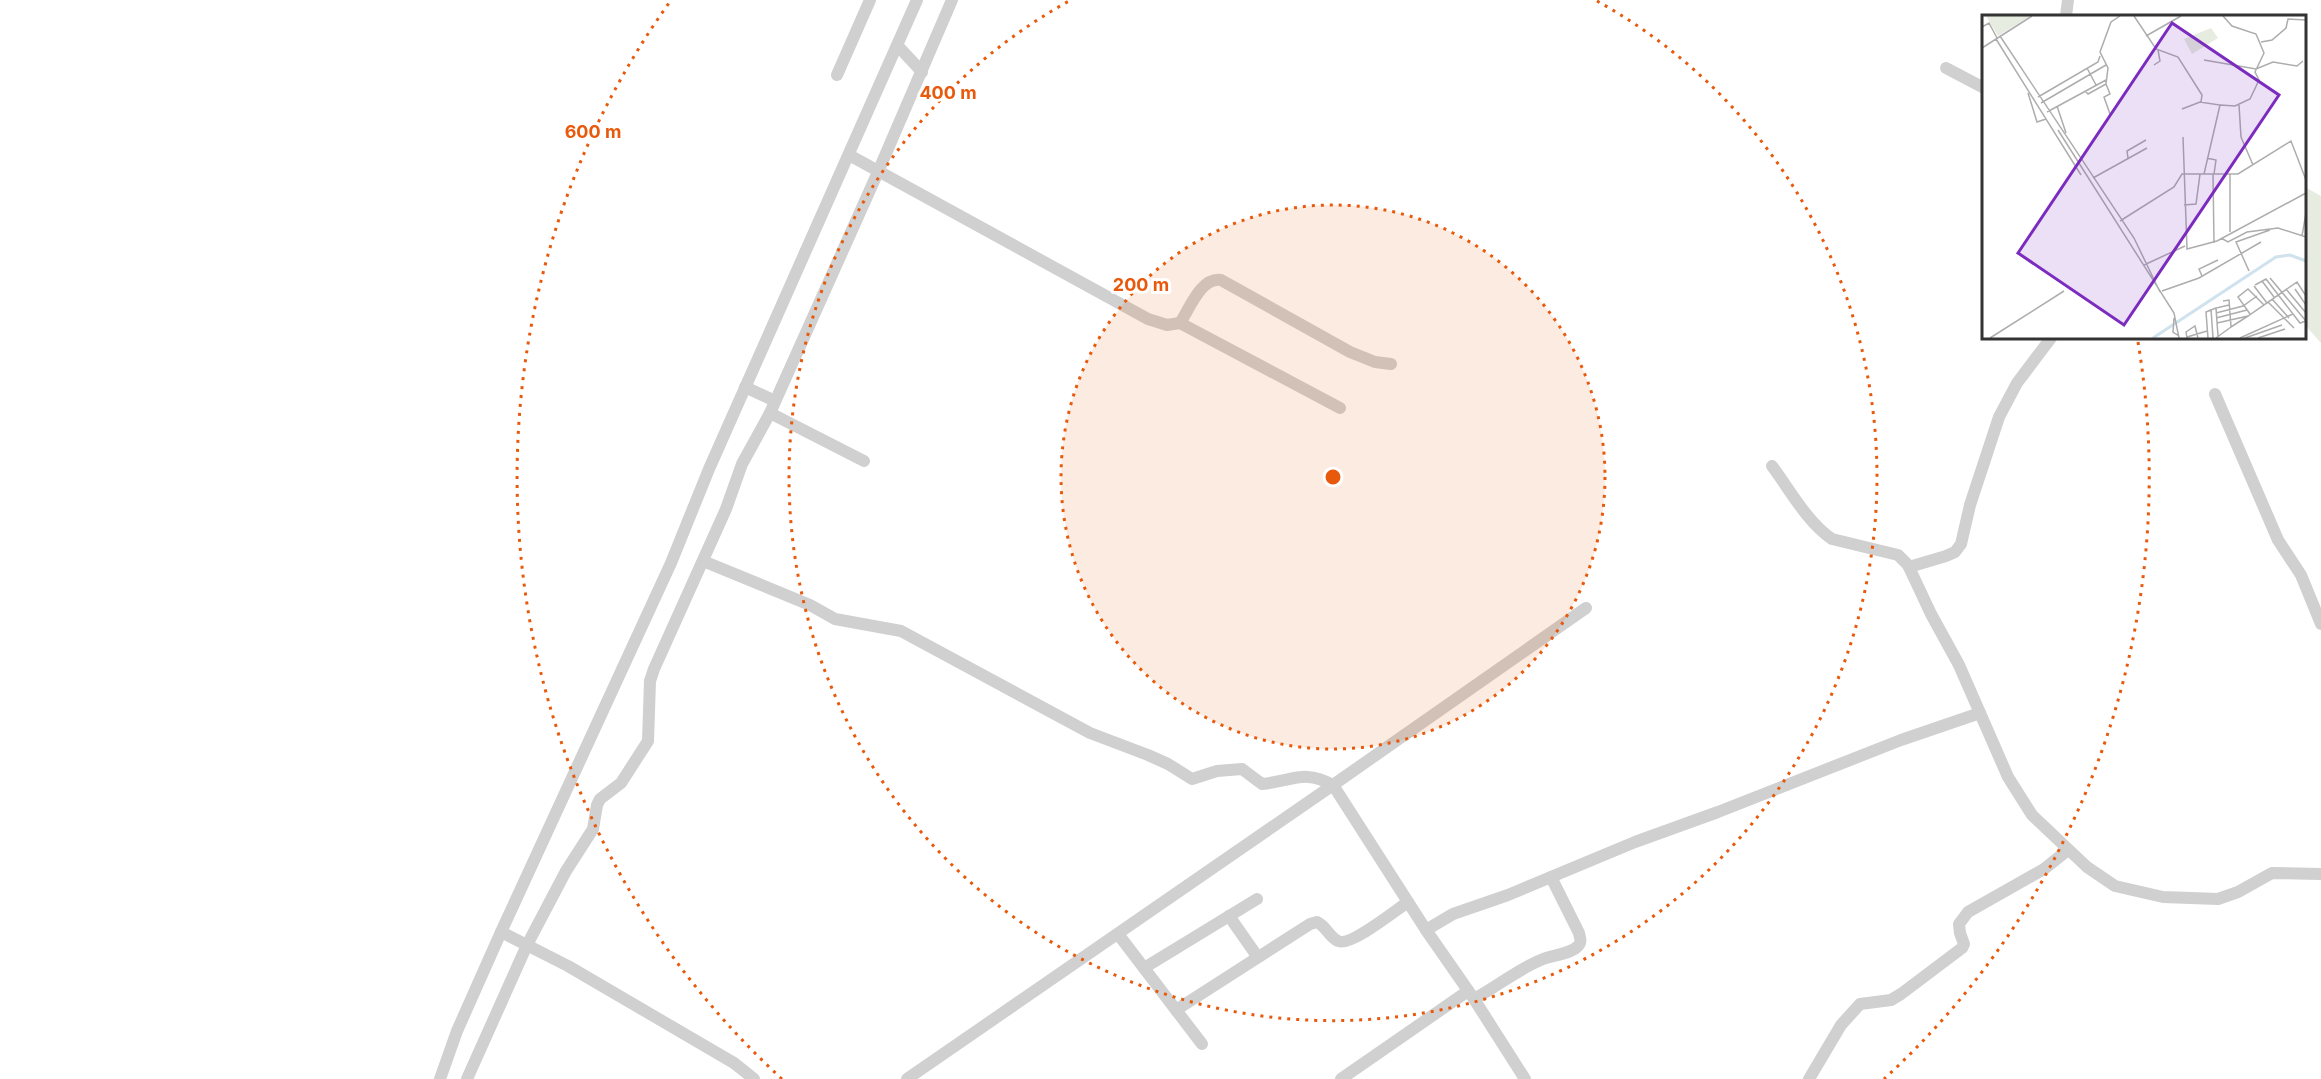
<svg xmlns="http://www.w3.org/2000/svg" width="2321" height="1079" font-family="Inter,sans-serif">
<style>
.green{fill:#e6ecdf}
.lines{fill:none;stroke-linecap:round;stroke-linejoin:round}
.minor{stroke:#d0d0d0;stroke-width:12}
.ring{fill:none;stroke:#e8590c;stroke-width:3;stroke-dasharray:3 6}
.inset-river{fill:none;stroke:#cfe2ee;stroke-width:3}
.inset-road{fill:none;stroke:#adadad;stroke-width:1.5}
.view{fill:#7b2cbf;fill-opacity:0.15;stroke:#7b2cbf;stroke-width:3}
.inset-edge{fill:none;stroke:#333;stroke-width:3}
.centre{fill:#e8590c;stroke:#fff;stroke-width:3}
.ring-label{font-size:18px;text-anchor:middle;font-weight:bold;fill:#e8590c;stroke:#fff;stroke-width:6;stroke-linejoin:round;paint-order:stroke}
</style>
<rect width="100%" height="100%" fill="#fff"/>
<!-- green -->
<polygon class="green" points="2305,187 2321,196 2321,343 2305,325"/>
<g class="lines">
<!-- minor -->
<g class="minor">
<polyline points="2066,16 2068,0"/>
<polyline points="898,46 922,72"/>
<polyline points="1946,68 1984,88"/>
<polyline points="837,75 870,0"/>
<polyline points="849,155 1148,319 1167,325 1180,323 1340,408"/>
<path d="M1180,323c10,-15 21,-46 41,-43l129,72 25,10 16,2"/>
<polyline points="745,387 775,401"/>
<polyline points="2215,394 2278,540 2301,575 2321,624"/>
<polyline points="770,413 864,461"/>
<path d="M703,561l107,44 25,14 66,12 189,102 58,22 20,9 24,15 25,-8 25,-2 20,15c31,-3 42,-15 71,1l93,145"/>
<polyline points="1909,567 1946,556 1955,552 1961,544 1970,505 1999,417 2017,383 2051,338"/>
<polyline points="1980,713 2008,777 2032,815 2087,867 2115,886 2163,897 2218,899 2238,892 2272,873 2321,874"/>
<polyline points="1229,916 1257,956"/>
<polyline points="501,932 568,966 734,1063 754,1079"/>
<path d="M1118,934l58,76 134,-86 7,-2c9,4 12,15 21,19 12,6 58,-31 70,-39"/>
<polyline points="1144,968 1257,899"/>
<path d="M1474,999c24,-13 44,-30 69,-40 10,-4 28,-5 35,-13 4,-4 2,-8 1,-13l-28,-56"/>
<polyline points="1176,1010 1202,1044"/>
<polyline points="440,1079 457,1031 501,932 671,563 709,469 917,0"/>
<polyline points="467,1079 527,945 566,871 593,829 597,805 600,799 621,783 648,741 650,681 654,669 726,509 742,464 770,413 878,172 952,0"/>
<polyline points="907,1079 1333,785 1586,608"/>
<polyline points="1341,1079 1468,991"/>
<path d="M1525,1079l-51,-80 -48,-69 27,-16 55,-19 127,-53 83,-30 183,-72 79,-27 -21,-48 -28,-51 -23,-49 -10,-10 -66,-16c-25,-17 -42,-49 -60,-73"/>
<polyline points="1809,1079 1841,1025 1860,1004 1891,1000 1901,994 1962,948 1964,944 1960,933 1959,924 1968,912 2044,869 2068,850"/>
</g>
</g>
<!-- distance rings -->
<circle cx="1333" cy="477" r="272" fill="#e8590c" fill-opacity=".12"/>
<g class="ring">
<circle cx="1333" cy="477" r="272"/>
<path d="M1597 1A544 544 0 1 1 1069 1"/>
<path d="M782 1079A816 816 0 0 1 669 3M2138 342A816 816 0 0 1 1884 1079"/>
</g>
<!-- overview -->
<g transform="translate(1982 15)">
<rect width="324" height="324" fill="#fff"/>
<path d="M4,1h44l-32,20zM229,13l7,10 -26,16 -8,-15z" fill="#e6ecdf"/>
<path class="inset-river" d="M171,323l123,-81 14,-2 16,6"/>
<path class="inset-road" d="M152,1l22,33 22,8 24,38 -1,7M0,12l7,-4 8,15M18,21l134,202 26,54M164,21l35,-20M14,24l85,136M279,27l11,-2 14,-12 2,-9 18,1M0,33l50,-32M222,45l52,9 17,-7 24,4 6,-5M172,50l6,-4 -2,-11M105,53l9,17M103,76l3,3 18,-10M46,78l9,29 9,-3M56,82l60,-35 2,-6M59,88l65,-38M238,90l15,1 15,-7 9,-19 -4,-8 9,-19 -8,-19 -24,-8 -9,-10M257,90l2,32 12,28M75,91l9,27M200,94l18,-7 20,3 -16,69h34l53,-33 15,39M65,97l59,-32M128,99l-6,-17 6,-3 -4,-10 2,-16 -8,-16 11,-30 9,-6M76,115l116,183 5,25M201,122l4,112 30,-8 89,-48M146,143l-1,-7 19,-11M225,143l9,2 -2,14M231,159l1,69M248,159v58M111,163l54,-30M202,190l12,-1 4,-30M138,206l54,-34 8,-13h22M320,221l4,-23M239,223l7,4 19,-10 31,-4 28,9M162,250l41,-19M267,256l-13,-29 34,-12M220,261l-3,-7 19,-9M288,263l36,43M280,266l12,16M273,270l11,-6 34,44 6,-2M272,271l13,17M304,274l20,24M313,274l11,16M180,276l37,-13 62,-36M290,284l17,19M286,287l26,26M229,294l2,29M234,298l27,-7 14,-10M268,299l-12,-17 10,-8 16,16M192,303l-1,14 6,4M234,303l31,-8M235,308l31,-7 49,-34 9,14M249,312l17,-11M236,321l-2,-28 13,-3M205,322l20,-6M8,323l74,-47M205,323l-1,-6 9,-6 3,12M226,323l-2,-26 10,-4M234,323l15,-11 -2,-27 -6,1M258,323l53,-24M263,323l37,-13M276,323l27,-9"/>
<path class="view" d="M190,8l107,72 -155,230 -106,-72z"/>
<rect width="324" height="324" class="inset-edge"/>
</g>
<circle cx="1333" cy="477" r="9" class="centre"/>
<g class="ring-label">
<text x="948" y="99">400 m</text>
<text x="593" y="138">600 m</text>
<text x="1141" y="291">200 m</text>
</g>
</svg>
